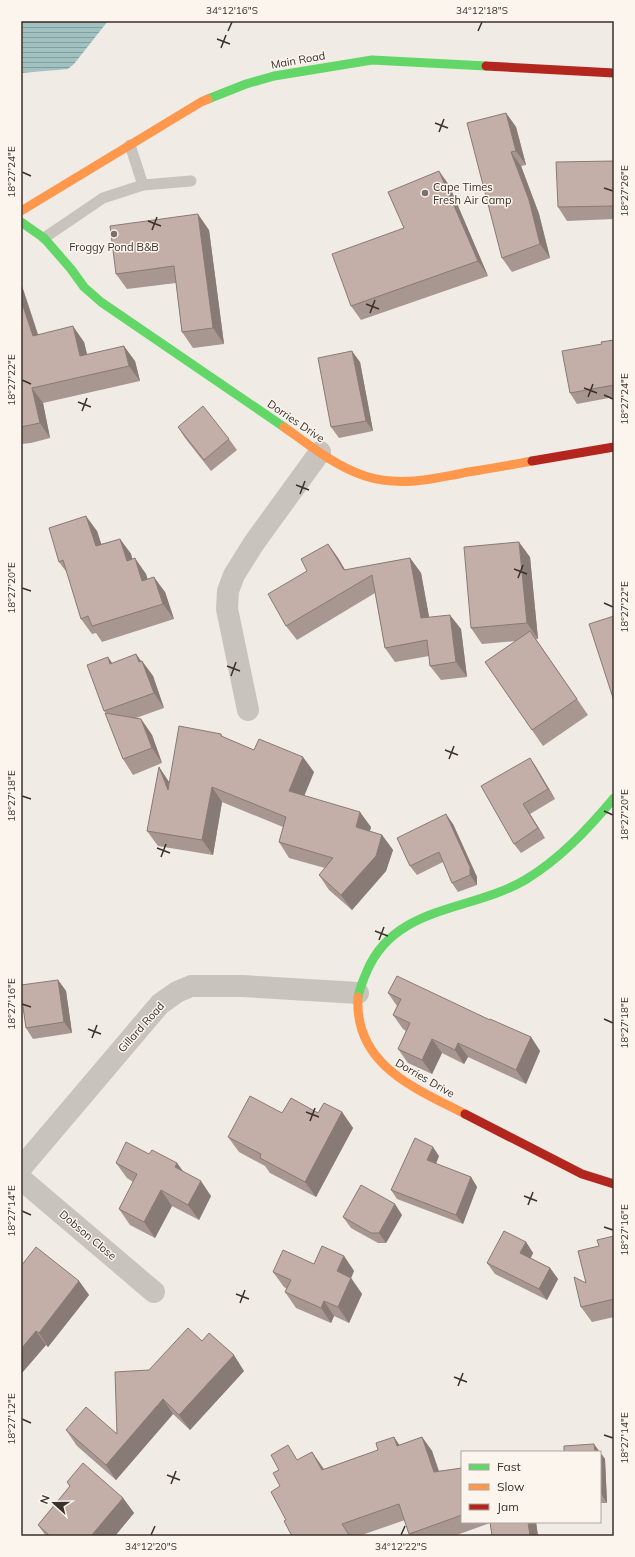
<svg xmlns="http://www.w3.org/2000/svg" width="635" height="1557" font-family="Mulish,sans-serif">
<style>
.water{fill:url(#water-rules)}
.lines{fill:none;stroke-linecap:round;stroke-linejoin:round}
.lane{stroke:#c9c3be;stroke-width:11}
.street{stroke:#c9c3be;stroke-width:22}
.fast{stroke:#63d668;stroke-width:9}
.slow{stroke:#ff974d;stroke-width:9}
.jam{stroke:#b3261e;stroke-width:9}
.wall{fill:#a89690}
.shaded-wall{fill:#887a75}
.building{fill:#c3afa7;stroke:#887a75}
.ticks{fill:none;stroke:#3b302b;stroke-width:1.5}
.poi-dot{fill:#7a716c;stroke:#fbf5ee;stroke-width:1.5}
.labels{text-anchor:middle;stroke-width:3;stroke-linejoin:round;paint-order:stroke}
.street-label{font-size:11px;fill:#3b302b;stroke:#fbf5ee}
.poi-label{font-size:11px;fill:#3b302b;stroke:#fbf5ee;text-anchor:start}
.neatline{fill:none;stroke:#3b302b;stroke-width:1.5}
.ticks-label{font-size:10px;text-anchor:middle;fill:#3b302b}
</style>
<defs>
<pattern id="water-rules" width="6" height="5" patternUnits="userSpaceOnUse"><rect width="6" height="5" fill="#a1c2c1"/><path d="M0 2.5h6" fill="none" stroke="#849e9d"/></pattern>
</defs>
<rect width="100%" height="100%" fill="#f0ebe5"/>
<!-- water -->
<polygon class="water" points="21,21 108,21 74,64 68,69 21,73"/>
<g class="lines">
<!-- lane -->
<g class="lane">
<polyline points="130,145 143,185"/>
<polyline points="44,238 103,198 143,185 191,181"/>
</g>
<!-- street -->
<g class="street">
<polyline points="248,710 227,609 228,591 234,575 254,543 320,452"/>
<polyline points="21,1168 143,1024 160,1004 177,992 191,986 242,986 358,993"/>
<polyline points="21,1179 154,1292"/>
</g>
<!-- fast -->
<g class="fast">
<polyline points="208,99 246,84 274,76 372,60 486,66"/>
<polyline points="21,222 44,238 71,269 84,287 101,302 284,427"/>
<path d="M358,997c2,-9 5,-17 9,-26 28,-66 103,-59 158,-91 35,-21 63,-51 89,-82"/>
</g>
<!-- slow -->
<g class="slow">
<polyline points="21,211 201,102 208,99"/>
<path d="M284,427c25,18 51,39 81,49 34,11 69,3 103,-4 21,-3 42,-7 64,-11"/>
<path d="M358,997c-4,68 57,91 107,117"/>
</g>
<!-- jam -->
<g class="jam">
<polyline points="486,66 614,73"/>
<polyline points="532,461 614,447"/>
<polyline points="465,1114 582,1174 614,1184"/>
</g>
</g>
<!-- wall -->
<g class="wall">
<polygon points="506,113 516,127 526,165 521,166 539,214 550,258 512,272 502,258"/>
<polygon points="614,161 614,219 567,221 558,207"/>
<polygon points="449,185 488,276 361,320 351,306 404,228"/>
<polygon points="209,230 224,344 193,348 182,332 176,283 127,289 116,274"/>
<polygon points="21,283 38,334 84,342 87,354 135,361 140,381 43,403 50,438 31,443 21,444"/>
<polygon points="614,340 614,397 577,404 570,393 602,344"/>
<polygon points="360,362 373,431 339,438 331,427"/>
<polygon points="178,427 229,439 237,450 211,471 185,438"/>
<polygon points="97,531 101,544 120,539 131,554 132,559 146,574 147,579 165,592 174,619 102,642 96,633 92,634 81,619 68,574 59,562"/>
<polygon points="328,544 338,558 345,570 410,558 421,573 429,617 461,629 467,677 441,680 430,666 429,656 395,662 385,648 375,593 297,640 286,626 307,571"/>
<polygon points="530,557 538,639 536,639 588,715 543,746 485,662 516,641 482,644 471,628"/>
<polygon points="136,654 141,661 142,661 153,676 164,708 136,718 141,719 152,735 162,763 133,775 123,759 106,713 104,711 108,657 112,664"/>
<polygon points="221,734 223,737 254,750 314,772 304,796 371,827 370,831 382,835 393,850 386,871 352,910 329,890 319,875 325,868 289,858 279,842 283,827 222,802 213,855 158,846 147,831 159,767 169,782"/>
<polygon points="530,758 536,767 555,799 530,814 545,838 521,853 514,844"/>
<polygon points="453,824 477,877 477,885 458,892 452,883 443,862 417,875 410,866"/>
<polygon points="58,980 66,991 72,1033 33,1039 26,1028"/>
<polygon points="388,993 490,1020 531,1037 540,1051 526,1084 468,1057 464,1064 442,1053 432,1074 408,1063 398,1049 406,1031 403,1029 393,1015 397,1006"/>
<polygon points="342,1112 353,1128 316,1197 270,1173 265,1166 239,1152 228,1137 282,1113"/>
<polygon points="149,1154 177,1163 183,1172 211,1196 199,1220 172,1206 155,1238 130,1225 119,1209 133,1182 127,1178 116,1163"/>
<polygon points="439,1156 436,1164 471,1177 477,1187 463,1224 397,1199 391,1190"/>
<polygon points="402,1215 386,1243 378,1243 351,1228 343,1217"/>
<polygon points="614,1236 614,1317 592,1322 581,1307 586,1283"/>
<polygon points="526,1242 533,1253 531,1258 550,1268 558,1279 547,1300 495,1274 487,1263"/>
<polygon points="344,1256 354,1271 351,1278 362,1294 349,1323 334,1316 331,1323 296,1308 285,1292 287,1289 284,1287 273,1272 314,1264"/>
<polygon points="21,1266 79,1281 89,1295 48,1347 46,1345 21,1374"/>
<polygon points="202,1341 244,1371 190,1430 173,1414 116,1480 77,1446 66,1430 117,1434 149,1370"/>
<polygon points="394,1437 399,1445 422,1437 432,1451 439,1471 462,1468 462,1522 536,1522 538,1536 492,1536 490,1523 454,1536 411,1536 409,1534 405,1520 359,1536 292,1536 286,1520 280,1486 279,1470 312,1452 324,1469 378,1450"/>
<polygon points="594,1444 605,1459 607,1503 600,1503 600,1452"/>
<polygon points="67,1482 123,1498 134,1513 115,1536 46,1536 38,1525 70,1486"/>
</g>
<!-- shaded-wall -->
<g class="shaded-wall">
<polygon points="506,113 516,127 526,165 516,151"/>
<polygon points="511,152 521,166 539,214 550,258 540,244"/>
<polygon points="439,171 449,185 488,276 478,261"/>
<polygon points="198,214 209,230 224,344 213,328"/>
<polygon points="21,283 43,351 33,336 21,300"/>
<polygon points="73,326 84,342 91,371 80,356"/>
<polygon points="124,346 135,361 140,381 129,366"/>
<polygon points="352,351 360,362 373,431 366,421"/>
<polygon points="32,388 43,403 50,438 40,423"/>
<polygon points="86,516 97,531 107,561 96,546"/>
<polygon points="120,539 131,554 137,576 127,561"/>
<polygon points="519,542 530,557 538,639 527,623"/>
<polygon points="328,544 338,558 354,585 344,570"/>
<polygon points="135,558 146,574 153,596 142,581"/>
<polygon points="410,558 421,573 432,633 421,618"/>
<polygon points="154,577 165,592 174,619 163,604"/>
<polygon points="450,615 461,629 467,677 456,662"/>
<polygon points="136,654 143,664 142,661 153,676 164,708 154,693 139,662"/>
<polygon points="108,657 119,673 110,664"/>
<polygon points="141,719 152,735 162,763 152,748"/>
<polygon points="303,757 314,772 300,806 289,791"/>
<polygon points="530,758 536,767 555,799 548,789"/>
<polygon points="159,767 169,782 168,790"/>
<polygon points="212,787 222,802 213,855 202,840"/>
<polygon points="523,804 530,814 545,838 538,828"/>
<polygon points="360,812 371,827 366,843 356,827"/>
<polygon points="446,814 453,824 477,877 477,885 470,875"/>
<polygon points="382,835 393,850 386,871 352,910 341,895"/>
<polygon points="58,980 66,991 72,1033 64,1022"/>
<polygon points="531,1037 540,1051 526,1084 516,1070"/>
<polygon points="432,1039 442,1053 432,1074 422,1060"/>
<polygon points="458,1043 468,1057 464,1064 455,1050"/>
<polygon points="342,1112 353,1128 316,1197 305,1182"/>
<polygon points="433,1147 439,1156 433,1170 427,1160"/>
<polygon points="177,1163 188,1178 175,1167"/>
<polygon points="471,1177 477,1187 463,1224 456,1215"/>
<polygon points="201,1181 211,1196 199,1220 188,1205"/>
<polygon points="161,1190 172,1206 155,1238 144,1222"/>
<polygon points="395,1204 402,1215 386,1243 379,1233"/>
<polygon points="526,1242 533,1253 528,1263 520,1253"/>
<polygon points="344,1256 354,1271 351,1278 362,1294 349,1323 338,1307 337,1271"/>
<polygon points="550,1268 558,1279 547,1300 539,1289"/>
<polygon points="79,1281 89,1295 48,1347 39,1333"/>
<polygon points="324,1301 334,1316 331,1323 321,1308"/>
<polygon points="36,1331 46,1345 21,1374 21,1349"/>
<polygon points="234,1355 244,1371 190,1430 179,1415"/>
<polygon points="163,1399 173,1414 116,1480 106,1465"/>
<polygon points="394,1437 404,1452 397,1446"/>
<polygon points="422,1437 432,1451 444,1487 434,1472"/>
<polygon points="594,1444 605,1459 607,1503 600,1492 600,1452 595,1452"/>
<polygon points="312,1452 322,1467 332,1485 322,1470"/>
<polygon points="123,1498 134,1513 115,1536 91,1536"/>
<polygon points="528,1522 536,1522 538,1536 530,1536"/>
</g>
<!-- building -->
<g class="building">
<polygon points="506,113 516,151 511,152 529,200 540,244 502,258 467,123"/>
<polygon points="614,161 614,206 558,207 556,162"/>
<polygon points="439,171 478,261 351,306 332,254 404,228 388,192"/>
<polygon points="198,214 213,328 182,332 174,266 116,274 110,226"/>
<polygon points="21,300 33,336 73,326 80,356 124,346 129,366 32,388 40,423 21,427"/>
<polygon points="614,340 614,385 570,393 562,351 602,344 601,342"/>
<polygon points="352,351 366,421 331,427 318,358"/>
<polygon points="203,406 229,439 204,460 178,427"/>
<polygon points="86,516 96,546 120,539 127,561 135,558 142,581 154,577 163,604 92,626 88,616 81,619 63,560 59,562 49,528"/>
<polygon points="519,542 527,623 471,628 464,547"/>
<polygon points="328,544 344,570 410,558 421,618 450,615 456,662 430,666 427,640 385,648 372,575 286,626 268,594 307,571 301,559"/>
<polygon points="614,616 614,701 589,624"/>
<polygon points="530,631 577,699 532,730 485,662"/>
<polygon points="136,654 139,662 142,661 154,693 104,711 87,665 108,657 110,664"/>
<polygon points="105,713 141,719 152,748 123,759"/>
<polygon points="179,726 221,734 221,736 254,750 259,739 303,757 289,791 360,812 356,827 382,835 376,856 341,895 319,875 333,858 279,842 286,817 212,787 202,840 147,831 159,767 168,790"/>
<polygon points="530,758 548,789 523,804 538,828 514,844 481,786"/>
<polygon points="446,814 470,867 470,875 452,883 439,852 410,866 397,838"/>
<polygon points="397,976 490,1020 490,1019 531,1037 516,1070 458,1043 455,1050 432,1039 422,1060 398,1049 410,1023 393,1015 401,999 388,993"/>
<polygon points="58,980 64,1022 26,1028 21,993 21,985"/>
<polygon points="250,1096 282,1113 291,1098 318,1113 324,1103 342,1112 305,1182 260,1158 261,1154 228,1137"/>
<polygon points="415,1138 433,1147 427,1160 471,1177 456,1215 391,1190"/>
<polygon points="126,1142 149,1154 152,1150 177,1163 175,1167 201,1181 188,1205 161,1190 144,1222 119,1209 137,1174 116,1163"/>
<polygon points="361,1185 395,1204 379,1233 371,1233 343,1217"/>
<polygon points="504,1231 526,1242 520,1253 550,1268 539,1289 487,1263"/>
<polygon points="614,1236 614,1299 581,1307 574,1277 586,1283 578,1251 599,1246 597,1240"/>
<polygon points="322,1246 344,1256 337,1271 351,1278 338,1307 324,1301 321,1308 285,1292 291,1280 273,1272 283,1250 314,1264"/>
<polygon points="36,1247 79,1281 39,1333 36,1331 21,1349 21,1266"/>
<polygon points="188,1328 202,1341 209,1333 234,1355 179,1415 163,1399 106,1465 66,1430 86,1407 117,1434 115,1372 149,1370"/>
<polygon points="394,1437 397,1446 422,1437 434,1472 462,1468 462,1515 409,1534 399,1504 342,1524 349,1535 347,1536 292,1536 284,1521 286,1520 271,1492 280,1486 273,1473 279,1470 271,1455 288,1445 297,1460 312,1452 322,1470 378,1450 376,1443"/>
<polygon points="594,1444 595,1452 564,1452 564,1446"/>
<polygon points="83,1463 123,1498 91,1536 50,1536 38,1525 70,1486 67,1482"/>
<polygon points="490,1522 528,1522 530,1536 492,1536"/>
</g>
<!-- ticks -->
<path class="ticks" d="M228,31l4,-9M478,31l4,-9M217,39l13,5M221,48l5,-13M435,123l13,5M439,132l5,-13M22,172l9,4M604,188l9,3M148,221l13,5M152,230l5,-13M366,304l13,5M370,313l5,-13M22,380l9,4M584,388l13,5M604,395l9,4M588,397l5,-13M78,402l13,5M82,411l5,-13M296,485l13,5M300,494l5,-13M514,569l13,5M518,578l5,-13M22,588l9,3M604,603l9,4M227,666l13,5M231,676l5,-14M445,750l13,5M449,759l5,-13M22,796l9,3M604,811l9,4M157,848l13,5M161,857l5,-13M375,931l13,5M379,940l5,-13M22,1004l9,3M604,1019l9,4M88,1029l13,5M92,1038l5,-13M306,1112l13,5M310,1121l5,-13M524,1196l13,5M528,1205l5,-13M22,1211l9,4M604,1227l9,3M236,1294l13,5M240,1303l5,-13M454,1377l13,5M458,1386l5,-13M22,1419l9,4M604,1435l9,3M167,1475l13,5M171,1484l5,-13M151,1535l4,-9M401,1535l4,-9"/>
<!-- markers -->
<g class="poi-dot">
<circle cx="425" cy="193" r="4"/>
<circle cx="114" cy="234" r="4"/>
</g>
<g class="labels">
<!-- street labels -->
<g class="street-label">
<text transform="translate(298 60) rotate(-10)" y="4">Main Road</text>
<text transform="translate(296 421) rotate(34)" y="4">Dorries Drive</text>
<text transform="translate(141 1027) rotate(-48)" y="4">Gillard Road</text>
<text transform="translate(425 1078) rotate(30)" y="4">Dorries Drive</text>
<text transform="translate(88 1235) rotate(40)" y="4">Dobson Close</text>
</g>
<!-- poi labels -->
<g class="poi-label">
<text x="433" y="191">Cape Times<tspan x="433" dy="13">Fresh Air Camp</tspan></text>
<text x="114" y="251" text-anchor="middle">Froggy Pond B&amp;B</text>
</g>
</g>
<!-- border -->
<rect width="635" height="1557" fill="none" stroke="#fbf5ee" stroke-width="44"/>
<!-- legend -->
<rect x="461" y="1451" width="140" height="72" fill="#fbf5ee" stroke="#aea6a0"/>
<rect x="469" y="1464" width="20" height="6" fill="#63d668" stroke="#aea6a0"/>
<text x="497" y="1471" font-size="12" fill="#3b302b">Fast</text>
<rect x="469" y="1484" width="20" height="6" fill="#ff974d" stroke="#aea6a0"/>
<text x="497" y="1491" font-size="12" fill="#3b302b">Slow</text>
<rect x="469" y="1504" width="20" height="6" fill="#b3261e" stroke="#aea6a0"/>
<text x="497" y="1511" font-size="12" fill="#3b302b">Jam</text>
<!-- north arrow -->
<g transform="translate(54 1503) rotate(291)" stroke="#fbf5ee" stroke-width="3" paint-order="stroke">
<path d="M0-3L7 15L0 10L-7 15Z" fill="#3b302b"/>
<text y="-6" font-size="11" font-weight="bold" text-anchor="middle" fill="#3b302b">N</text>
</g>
<rect x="22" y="22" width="591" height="1513" class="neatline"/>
<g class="ticks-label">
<text x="232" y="14">34°12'16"S</text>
<text x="482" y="14">34°12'18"S</text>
<text transform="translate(11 172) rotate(-90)" y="4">18°27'24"E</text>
<text transform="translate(624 191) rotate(-90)" y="4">18°27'26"E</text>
<text transform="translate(11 380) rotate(-90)" y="4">18°27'22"E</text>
<text transform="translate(624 399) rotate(-90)" y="4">18°27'24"E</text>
<text transform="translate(11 588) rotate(-90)" y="4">18°27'20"E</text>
<text transform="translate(624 607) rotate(-90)" y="4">18°27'22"E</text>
<text transform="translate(11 796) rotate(-90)" y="4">18°27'18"E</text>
<text transform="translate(624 815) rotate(-90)" y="4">18°27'20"E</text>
<text transform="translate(11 1004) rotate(-90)" y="4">18°27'16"E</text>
<text transform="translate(624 1023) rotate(-90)" y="4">18°27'18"E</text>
<text transform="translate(11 1211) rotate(-90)" y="4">18°27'14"E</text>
<text transform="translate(624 1230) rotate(-90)" y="4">18°27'16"E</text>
<text transform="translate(11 1419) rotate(-90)" y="4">18°27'12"E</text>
<text transform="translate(624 1438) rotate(-90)" y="4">18°27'14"E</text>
<text x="151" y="1550">34°12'20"S</text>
<text x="401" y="1550">34°12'22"S</text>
</g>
</svg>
